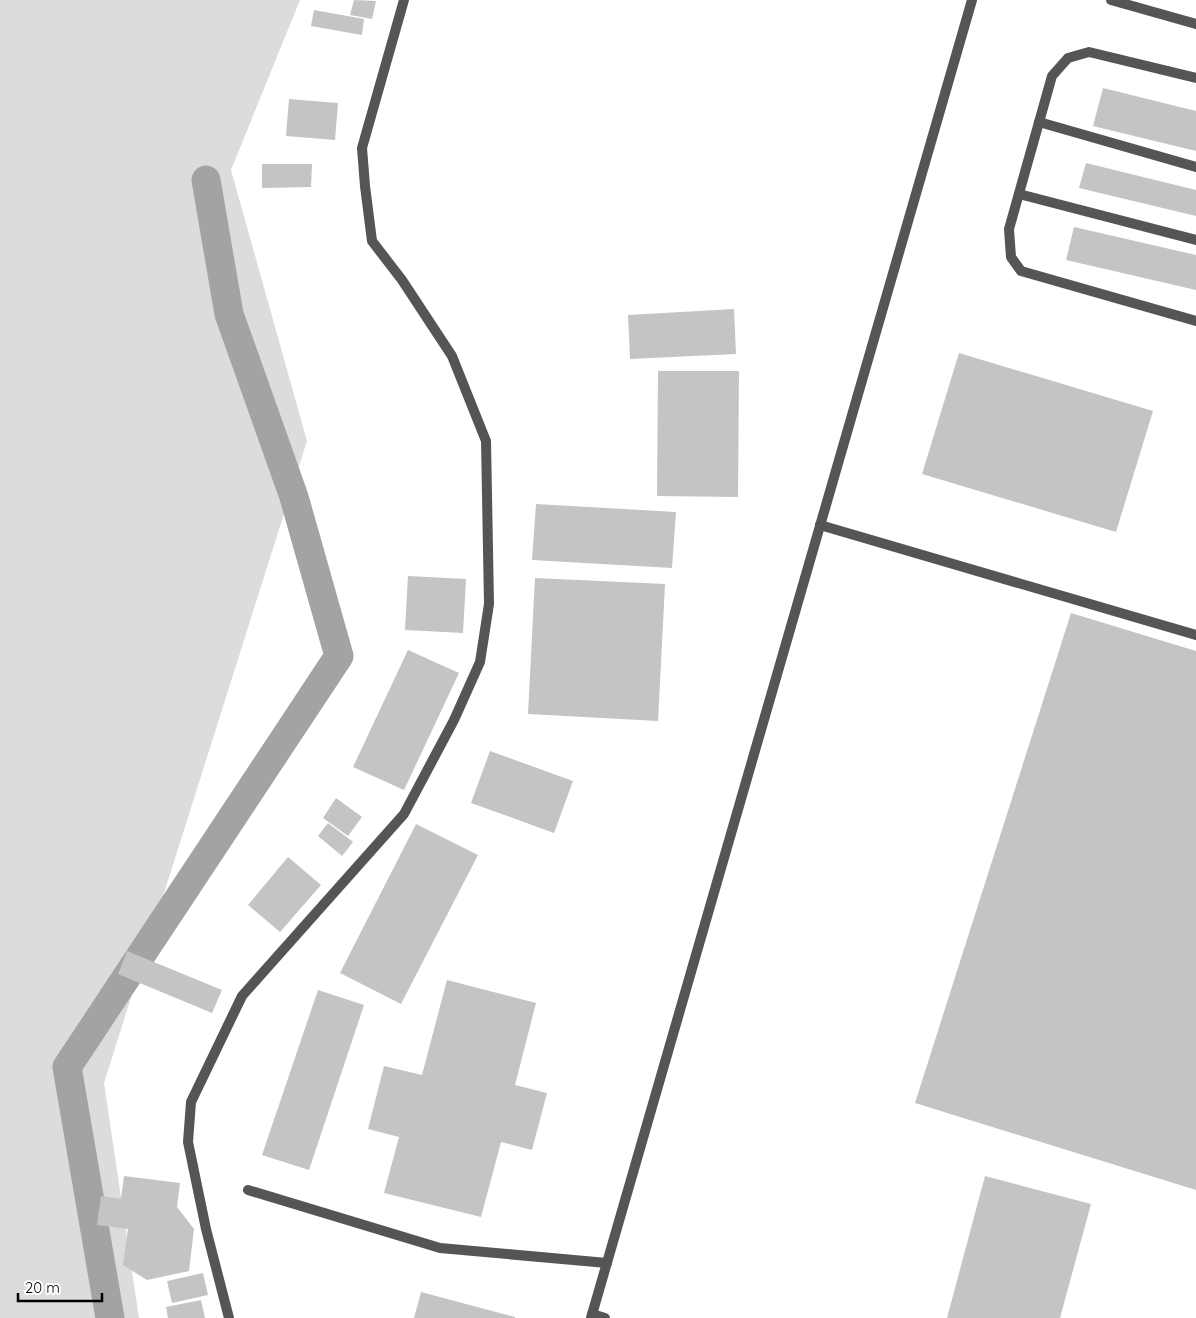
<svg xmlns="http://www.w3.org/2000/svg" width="1196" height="1318" font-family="Quicksand,sans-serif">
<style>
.green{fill:#dcdcdc}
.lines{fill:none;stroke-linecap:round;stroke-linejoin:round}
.canal{stroke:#a3a3a3;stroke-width:29}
.building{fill:#c4c4c4}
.service{stroke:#555;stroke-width:10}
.minor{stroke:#555;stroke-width:10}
.tertiary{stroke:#555;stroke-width:10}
</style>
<rect width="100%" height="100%" fill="#fff"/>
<!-- green -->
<polygon class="green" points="0,0 300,0 231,170 307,441 104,1083 139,1318 0,1318"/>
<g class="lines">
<!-- canal -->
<polyline class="canal" points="110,1318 67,1067 339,656 294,497 229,314 206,180"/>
</g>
<!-- building -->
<g class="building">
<polygon points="354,0 376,1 372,19 350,15"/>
<polygon points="314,10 364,19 362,35 311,26"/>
<polygon points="1103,88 1196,111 1196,151 1093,126"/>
<polygon points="289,99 338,103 335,140 286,136"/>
<polygon points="1086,163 1196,190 1196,216 1079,188"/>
<polygon points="262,164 312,164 311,187 262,188"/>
<polygon points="1074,227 1196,255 1196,290 1066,260"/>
<polygon points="734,309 736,354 630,359 628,315"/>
<polygon points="959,353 1153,411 1116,532 922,474"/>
<polygon points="658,371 739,371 738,497 657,496"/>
<polygon points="536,504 676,512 672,568 532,560"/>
<polygon points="408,576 466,579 463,633 405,630"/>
<polygon points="535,578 665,584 658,721 528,714"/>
<polygon points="1071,613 1196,651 1196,1190 915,1103"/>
<polygon points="408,650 459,673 404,790 353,767"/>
<polygon points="490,751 573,781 554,833 471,803"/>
<polygon points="336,798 362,817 348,836 323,818"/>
<polygon points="328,823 353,842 342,856 318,836"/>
<polygon points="416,824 478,855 401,1004 340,973"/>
<polygon points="288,857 321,885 280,932 248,905"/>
<polygon points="127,951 222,990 212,1013 118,974"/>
<polygon points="447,980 536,1003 515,1085 547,1093 532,1150 501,1142 481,1217 384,1193 399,1137 368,1129 384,1066 422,1075"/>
<polygon points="318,990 364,1005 309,1170 262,1155"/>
<polygon points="124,1176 180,1183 177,1207 194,1229 189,1271 147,1280 123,1265 128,1229 97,1225 101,1196 121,1199"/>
<polygon points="985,1176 1091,1204 1060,1318 947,1318"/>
<polygon points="203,1273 208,1295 172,1303 167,1281"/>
<polygon points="421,1292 515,1317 515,1318 414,1318"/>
<polygon points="201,1300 205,1318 168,1318 166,1307"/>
</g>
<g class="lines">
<!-- service -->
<g class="service">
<polyline points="1111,0 1196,24"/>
<polyline points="1196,78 1089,52 1068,58 1052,76 1009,229 1011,257 1021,271 1196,321"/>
<polyline points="1039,122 1196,167"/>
<polyline points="1019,194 1196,240"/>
<polyline points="820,525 1196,635"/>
<polyline points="248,1190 440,1248 607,1263"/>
<polyline points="592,1314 605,1318"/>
</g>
<!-- minor -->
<polyline class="minor" points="229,1318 206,1229 188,1142 191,1102 242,996 404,814 454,720 480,662 489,604 486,441 452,356 402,280 372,241 365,186 362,148 404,0"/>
<!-- tertiary -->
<polyline class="tertiary" points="591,1318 972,0"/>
</g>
<!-- scale -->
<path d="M18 1293v8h84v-8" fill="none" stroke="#000000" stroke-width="2.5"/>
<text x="25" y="1293" font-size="15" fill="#000000" stroke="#ffffff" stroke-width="4" paint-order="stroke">20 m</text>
</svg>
